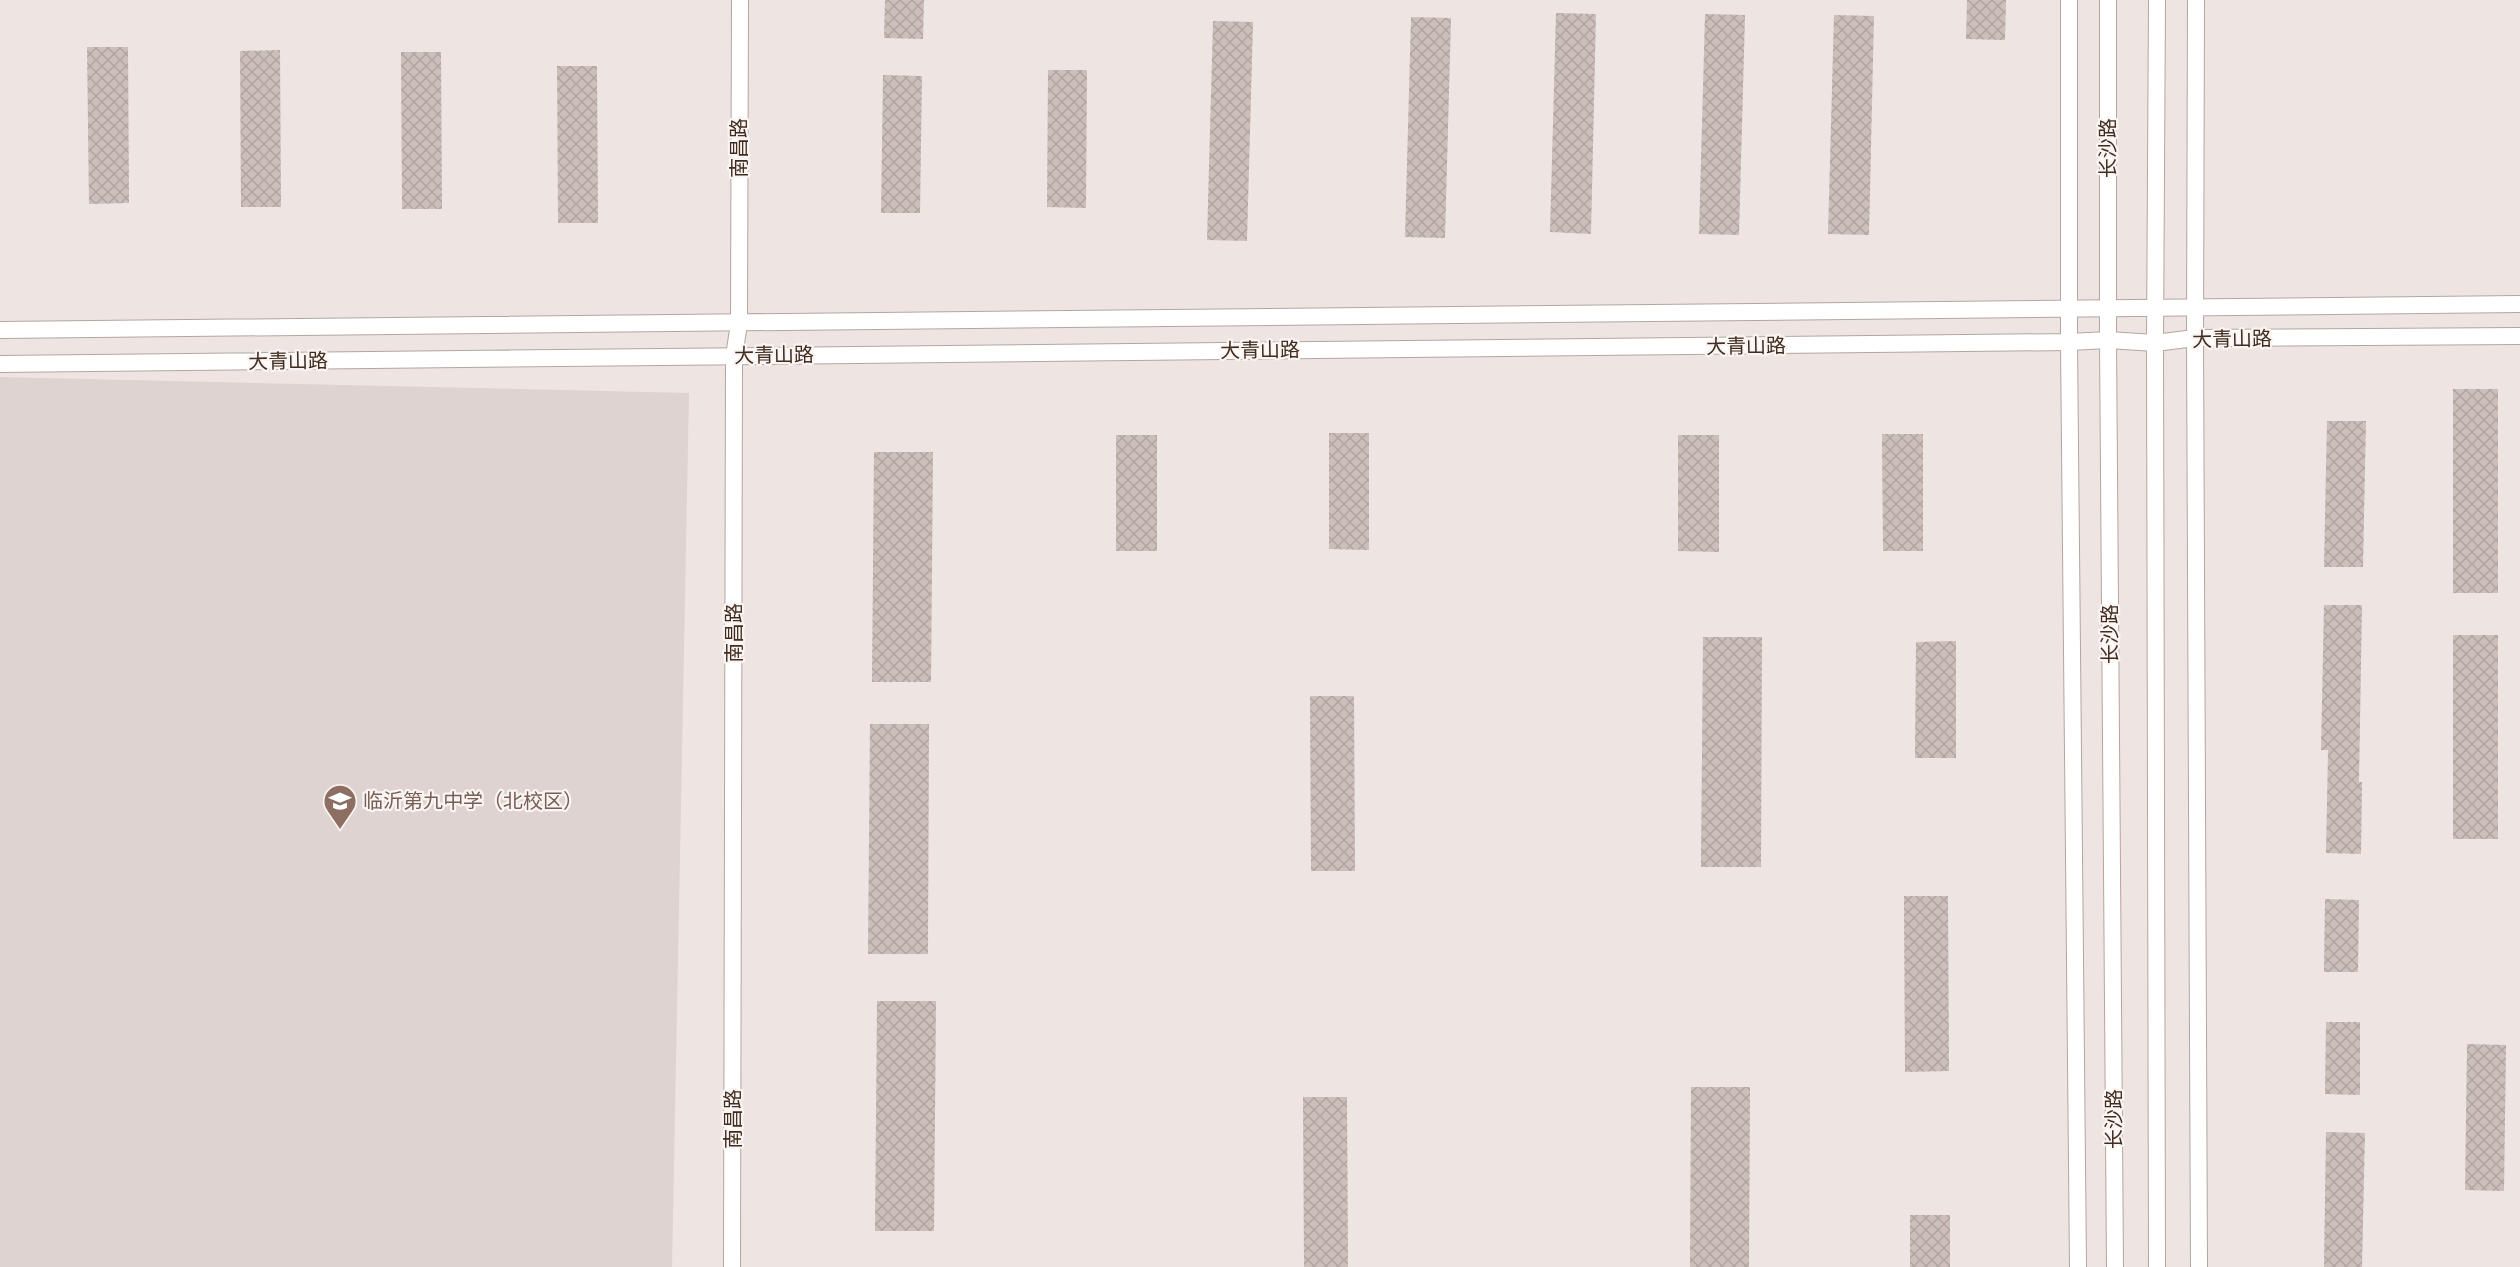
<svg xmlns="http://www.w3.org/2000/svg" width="2520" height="1267" font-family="'Sofia Sans Condensed','Noto Sans SC',sans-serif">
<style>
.built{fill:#ded3d0}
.building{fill:url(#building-cross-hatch)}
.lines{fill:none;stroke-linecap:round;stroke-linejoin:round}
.tertiary-casing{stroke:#b3a6a0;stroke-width:18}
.secondary-casing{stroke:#b7a59c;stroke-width:18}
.tertiary{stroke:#fff;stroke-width:16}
.secondary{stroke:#fff;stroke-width:16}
.labels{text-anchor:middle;stroke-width:4.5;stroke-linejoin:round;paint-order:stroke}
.street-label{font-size:20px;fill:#402d20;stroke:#faf4f3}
.education-label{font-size:20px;fill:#785e54;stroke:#faf4f3;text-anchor:start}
</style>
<defs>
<pattern id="building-cross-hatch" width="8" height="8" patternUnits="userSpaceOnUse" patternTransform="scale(1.5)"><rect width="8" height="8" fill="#ccbfba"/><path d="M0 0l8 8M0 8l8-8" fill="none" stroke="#b0a4a0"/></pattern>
</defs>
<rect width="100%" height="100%" fill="#eee4e2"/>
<!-- built -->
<polygon class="built" points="0,377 689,393 672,1267 0,1267"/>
<!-- building -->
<g class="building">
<polygon points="885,0 924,0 923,39 884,38"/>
<polygon points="1967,0 2006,0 2005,40 1966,39"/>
<polygon points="1556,13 1596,14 1591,234 1550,232"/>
<polygon points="1705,14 1745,15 1739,235 1699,234"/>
<polygon points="1834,15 1874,16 1869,235 1828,234"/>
<polygon points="1411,17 1451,18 1445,238 1405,237"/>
<polygon points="1213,21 1253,22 1247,241 1207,240"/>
<polygon points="87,47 128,47 129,203 89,204"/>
<polygon points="280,50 281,207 241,207 240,51"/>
<polygon points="401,52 441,52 442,209 402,209"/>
<polygon points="557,66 597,66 598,223 558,223"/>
<polygon points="1048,70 1087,70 1086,208 1047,207"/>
<polygon points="883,75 922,76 920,213 881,213"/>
<rect x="2453" y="389" width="45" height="204"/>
<polygon points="2327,421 2366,421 2363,567 2324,567"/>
<polygon points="1329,433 1369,433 1369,550 1329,549"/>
<polygon points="1882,434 1923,434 1923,551 1883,551"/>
<rect x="1116" y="435" width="41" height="116"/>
<polygon points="1678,435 1719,435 1719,552 1678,551"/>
<polygon points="874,452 933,452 931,682 872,682"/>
<polygon points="2324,605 2362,605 2359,782 2362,782 2361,854 2326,853 2328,750 2321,750"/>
<rect x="2453" y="635" width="45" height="204"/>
<polygon points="1703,637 1762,637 1761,867 1701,867"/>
<polygon points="1956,641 1956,758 1915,758 1916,642"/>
<polygon points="1310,696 1354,696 1355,871 1311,871"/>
<polygon points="870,724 929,724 928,954 868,954"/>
<polygon points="1904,896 1948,896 1949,1071 1905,1072"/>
<polygon points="2325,899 2359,900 2358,972 2324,972"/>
<polygon points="877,1001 936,1001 934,1231 875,1231"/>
<polygon points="2326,1022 2360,1022 2360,1095 2325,1094"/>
<polygon points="2467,1044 2506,1045 2504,1191 2465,1190"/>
<polygon points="1691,1087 1750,1087 1749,1267 1690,1267"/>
<polygon points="1303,1097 1347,1097 1348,1267 1304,1267"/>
<polygon points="2326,1132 2365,1133 2362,1267 2324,1267"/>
<rect x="1910" y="1215" width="40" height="52"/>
</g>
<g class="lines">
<defs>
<g id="tertiary">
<polyline points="2069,0 2069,342 2078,1267"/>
<polyline points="2196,0 2195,338 2199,1267"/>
<polyline points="0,330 2520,304"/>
<polyline points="0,364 2069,342 2108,340 2155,343 2195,338 2520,336"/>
<polyline points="732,1267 734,356 739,324 740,0"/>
</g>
<g id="secondary">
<polyline points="2108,0 2108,340 2115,1267"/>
<polyline points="2157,0 2155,343 2157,1267"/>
</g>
</defs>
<!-- tertiary casing -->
<use href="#tertiary" class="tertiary-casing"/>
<!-- secondary casing -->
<use href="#secondary" class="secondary-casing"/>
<!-- tertiary -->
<use href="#tertiary" class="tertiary"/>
<!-- secondary -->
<use href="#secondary" class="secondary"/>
</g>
<!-- icons -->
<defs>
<symbol id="school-pin" viewBox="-11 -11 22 30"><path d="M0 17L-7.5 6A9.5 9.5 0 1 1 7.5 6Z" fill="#8d6e63" stroke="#faf4f3"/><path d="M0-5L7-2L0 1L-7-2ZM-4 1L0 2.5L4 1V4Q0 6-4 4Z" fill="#fff"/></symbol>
</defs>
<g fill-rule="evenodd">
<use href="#school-pin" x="321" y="782" width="38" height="52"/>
</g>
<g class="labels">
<!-- street labels -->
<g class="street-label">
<text transform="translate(739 148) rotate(-90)" y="7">南昌路</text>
<text transform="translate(2108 148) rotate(-90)" y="7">长沙路</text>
<text transform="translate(2232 339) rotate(-1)" y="7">大青山路</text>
<text transform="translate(1746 346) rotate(-1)" y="7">大青山路</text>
<text transform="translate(1260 350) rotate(-1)" y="7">大青山路</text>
<text transform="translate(774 355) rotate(-1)" y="7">大青山路</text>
<text transform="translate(288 361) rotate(-1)" y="7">大青山路</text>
<text transform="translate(734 633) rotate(-90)" y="7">南昌路</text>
<text transform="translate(2110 634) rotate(-90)" y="7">长沙路</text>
<text transform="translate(733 1119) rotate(-90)" y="7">南昌路</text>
<text transform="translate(2114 1119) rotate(-90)" y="7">长沙路</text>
</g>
<!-- education labels -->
<g class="education-label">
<text x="363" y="808">临沂第九中学（北校区）</text>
</g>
</g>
</svg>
